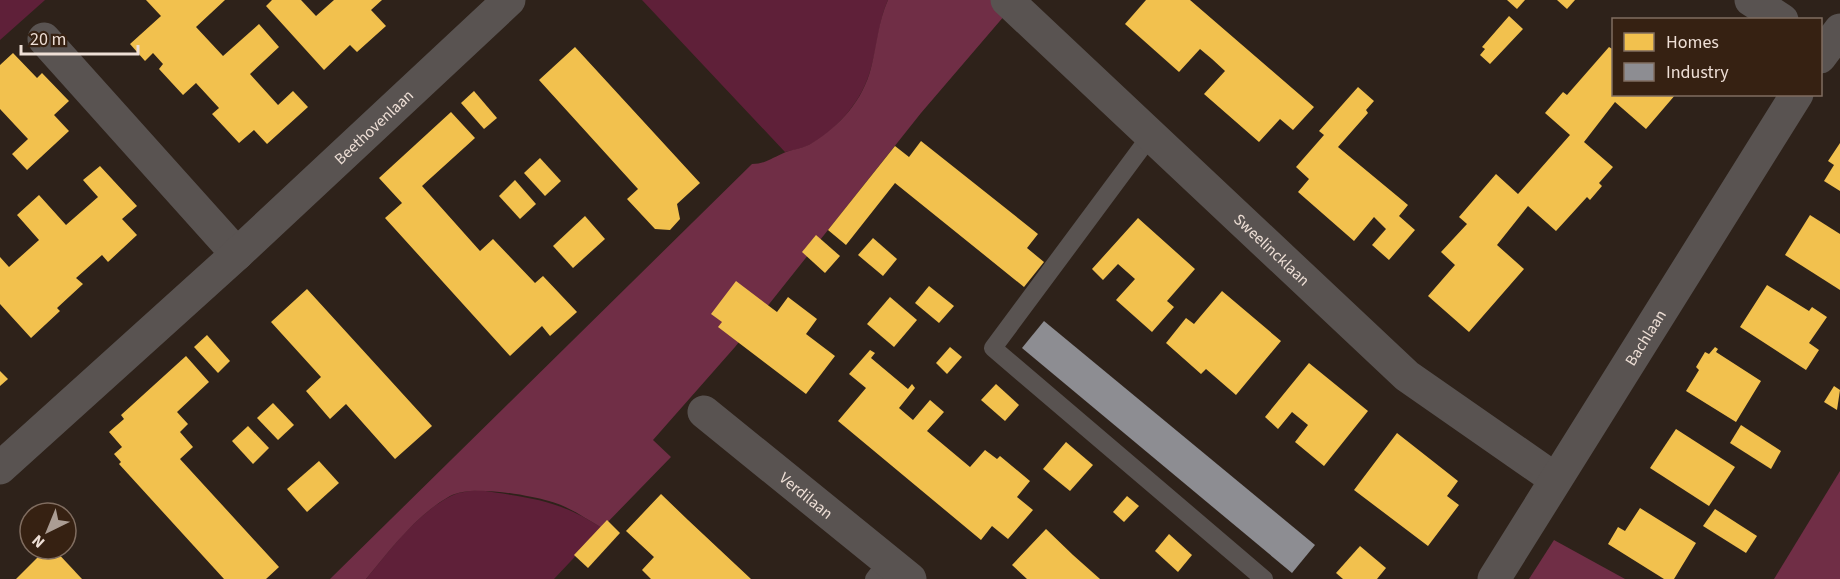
<svg xmlns="http://www.w3.org/2000/svg" width="1840" height="579" font-family="'Source Sans 3',sans-serif">
<style>
.green{fill:#5f2039}
.forest{fill:#702e46}
.homes{fill:#f2c14e}
.industry{fill:#8d8d92}
.lines{fill:none;stroke-linecap:round;stroke-linejoin:round}
.service{stroke:#595351;stroke-width:18}
.minor{stroke:#595351;stroke-width:33}
.labels{text-anchor:middle;stroke-width:6;stroke-linejoin:round;paint-order:stroke}
.street-label{font-size:16px;fill:#eedfd6;stroke:#362112}
</style>
<rect width="100%" height="100%" fill="#2e221a"/>
<!-- green -->
<g class="green">
<polygon points="0,0 45,0 0,40"/>
<path d="M642,0h246c-10,22 -10,45 -17,68 -8,31 -32,60 -60,76 -7,4 -18,6 -26,8z"/>
<path d="M479,490c51,8 78,9 123,38l-48,51h-188c24,-29 50,-65 85,-83 7,-4 19,-5 28,-6z"/>
</g>
<!-- forest -->
<g class="forest">
<path d="M888,0h114l9,8 -90,105 -186,234 -82,93 18,17 -69,71c-17,-10 -34,-22 -53,-27 -23,-6 -78,-17 -99,-5 -34,19 -60,54 -84,83h-36l422,-415c14,0 21,-7 34,-12 8,-3 19,-4 26,-9 28,-17 51,-43 59,-75 6,-23 7,-46 17,-68z"/>
<polygon points="1840,471 1840,579 1774,579"/>
<polygon points="1554,540 1625,579 1529,579"/>
</g>
<!-- homes -->
<g class="homes">
<polygon points="146,0 225,0 196,27 223,56 259,24 279,47 250,74 278,105 293,91 308,107 267,144 254,130 239,143 212,114 219,108 196,83 183,95 159,69 163,64 153,53 145,61 130,44 161,16"/>
<polygon points="272,0 301,0 316,16 334,0 382,0 371,10 386,26 357,52 350,45 324,70 266,6"/>
<polygon points="1146,0 1190,0 1314,107 1293,130 1280,119 1259,142 1204,94 1225,71 1212,59 1200,49 1179,72 1125,24"/>
<polygon points="1507,0 1525,0 1517,9"/>
<polygon points="1557,0 1575,0 1567,9"/>
<polygon points="1509,16 1523,29 1490,64 1480,55 1485,49 1482,47"/>
<polygon points="575,47 700,183 677,204 680,219 670,230 655,229 627,199 638,189 539,80"/>
<polygon points="1609,47 1614,50 1614,94 1676,94 1646,129 1615,102 1584,142 1613,167 1599,183 1602,186 1590,200 1587,197 1556,231 1528,206 1497,245 1524,269 1469,332 1428,296 1455,265 1441,252 1467,224 1459,217 1496,174 1518,194 1570,135 1545,113 1563,92 1567,95"/>
<polygon points="13,53 37,78 42,73 69,101 54,115 69,131 27,170 12,154 28,139 0,109 0,65"/>
<polygon points="1358,87 1374,101 1366,110 1368,113 1338,147 1408,205 1399,216 1415,230 1389,260 1372,245 1386,229 1374,217 1354,241 1298,192 1309,179 1296,167 1324,135 1319,131"/>
<polygon points="474,91 497,118 484,129 461,103"/>
<polygon points="451,112 475,138 422,186 480,251 493,239 535,283 543,276 577,312 550,336 542,326 510,356 385,218 402,203 379,178"/>
<polygon points="921,141 1038,234 1027,248 1044,262 1024,287 895,183 846,245 828,230 895,146 909,157"/>
<polygon points="1840,143 1840,191 1824,181 1834,165 1828,161"/>
<polygon points="540,158 561,181 545,196 524,173"/>
<polygon points="100,166 137,206 122,219 137,235 108,262 102,255 76,278 83,284 57,308 60,311 31,338 0,304 0,257 9,267 39,240 17,215 39,195 66,225 98,197 83,180"/>
<polygon points="515,180 536,204 520,219 499,196"/>
<polygon points="1810,215 1840,234 1840,290 1785,255"/>
<polygon points="585,216 605,239 573,268 553,246"/>
<polygon points="1138,218 1195,269 1167,301 1174,307 1152,332 1116,300 1135,279 1118,264 1103,280 1092,269"/>
<polygon points="816,235 840,256 825,273 802,252"/>
<polygon points="873,238 897,259 883,276 858,255"/>
<polygon points="736,281 777,312 788,297 817,319 806,334 835,356 806,394 718,327 722,322 711,314"/>
<polygon points="1767,285 1809,311 1812,307 1827,317 1809,343 1819,350 1806,370 1740,327"/>
<polygon points="929,286 954,306 939,323 915,303"/>
<polygon points="307,289 432,426 395,459 346,404 330,419 306,391 321,377 271,322"/>
<polygon points="1222,291 1281,341 1236,395 1206,369 1201,374 1166,343 1186,318 1194,324"/>
<polygon points="890,297 917,320 894,347 867,324"/>
<polygon points="207,335 230,361 218,373 194,347"/>
<polygon points="950,347 962,357 947,374 936,363"/>
<polygon points="1715,347 1718,349 1716,352 1761,381 1736,422 1686,391 1699,370 1696,367 1705,352 1709,354"/>
<polygon points="870,350 875,353 871,358 908,389 912,384 915,388 899,408 913,420 930,400 944,412 927,431 970,467 985,450 997,459 1000,456 1030,481 1017,497 1033,510 1008,539 992,526 981,540 838,421 866,388 849,374"/>
<polygon points="186,356 209,382 177,412 188,424 180,432 193,447 180,459 279,567 266,579 224,579 119,464 121,462 114,454 122,447 109,432 124,419 121,415"/>
<polygon points="1309,363 1368,411 1324,466 1295,442 1308,425 1292,412 1278,429 1265,417"/>
<polygon points="0,371 8,379 0,386"/>
<polygon points="996,384 1019,405 1005,421 981,400"/>
<polygon points="1834,386 1840,390 1837,410 1824,402"/>
<polygon points="273,403 294,425 278,440 257,418"/>
<polygon points="1741,425 1781,451 1771,469 1730,443"/>
<polygon points="248,426 269,448 253,464 232,441"/>
<polygon points="1676,429 1735,467 1709,506 1650,468"/>
<polygon points="1397,433 1458,481 1447,496 1459,505 1428,546 1354,490"/>
<polygon points="1066,442 1093,465 1070,491 1043,469"/>
<polygon points="319,461 339,483 307,512 287,489"/>
<polygon points="661,494 688,520 751,579 651,579 642,570 654,557 626,531"/>
<polygon points="1127,496 1139,506 1124,522 1113,512"/>
<polygon points="1640,508 1696,543 1674,579 1664,579 1608,544 1618,527 1625,531"/>
<polygon points="1715,509 1757,536 1746,553 1703,526"/>
<polygon points="607,520 620,533 588,568 574,555"/>
<polygon points="1046,529 1073,555 1100,579 1027,579 1012,565"/>
<polygon points="1169,534 1192,555 1178,572 1155,551"/>
<polygon points="1360,546 1386,568 1377,579 1343,579 1336,573"/>
<polygon points="46,549 54,549 82,579 16,579"/>
</g>
<!-- industry -->
<polygon class="industry" points="1044,321 1315,545 1292,573 1022,348"/>
<g class="lines">
<!-- service -->
<g class="service">
<polyline points="1151,135 993,348 1264,579"/>
<polyline points="874,579 888,561"/>
</g>
<!-- minor -->
<g class="minor">
<path id="s1" d="M1007,0l400,376 148,103"/>
<polyline points="1751,0 1782,20"/>
<polyline points="44,39 237,254"/>
<polyline points="1820,57 1840,30"/>
<path id="s2" d="M704,412l206,167"/>
<path id="s3" d="M0,468l237,-214 272,-254"/>
<path id="s4" d="M1494,579l303,-485"/>
</g>
</g>
<g class="labels">
<!-- street labels -->
<g class="street-label">
<text dy="6" stroke="none"><textPath href="#s3" startOffset="506">Beethovenlaan</textPath></text>
<text dy="6" stroke="none"><textPath href="#s1" startOffset="364">Sweelincklaan</textPath></text>
<text dy="6" stroke="none"><textPath href="#s4" startOffset="285">Bachlaan</textPath></text>
<text dy="6" stroke="none"><textPath href="#s2" startOffset="132">Verdilaan</textPath></text>
</g>
</g>
<!-- legend -->
<rect x="1612" y="18" width="210" height="78" fill="#362112" stroke="#806d60" stroke-width="1.5"/>
<rect x="1624" y="33" width="30" height="18" fill="#f2c14e" stroke="#806d60" stroke-width="1.5"/>
<text x="1666" y="48" font-size="18" fill="#eedfd6">Homes</text>
<rect x="1624" y="63" width="30" height="18" fill="#8d8d92" stroke="#806d60" stroke-width="1.5"/>
<text x="1666" y="78" font-size="18" fill="#eedfd6">Industry</text>
<!-- north arrow -->
<g transform="translate(48 531) rotate(223)"><circle r="28" fill="#362112" stroke="#806d60" stroke-width="1.5"/>
<path d="M0-4.5L10 22L0 15L-10 22Z" fill="#ab9d94"/>
<text y="-9" font-size="16" font-weight="bold" text-anchor="middle" fill="#eedfd6">N</text>
</g>
<!-- scale -->
<path d="M21 45v9h117v-9" fill="none" stroke="#eedfd6" stroke-width="3"/>
<text x="30" y="45" font-size="18" fill="#eedfd6" stroke="#362112" stroke-width="4.5" paint-order="stroke">20 m</text>
</svg>
